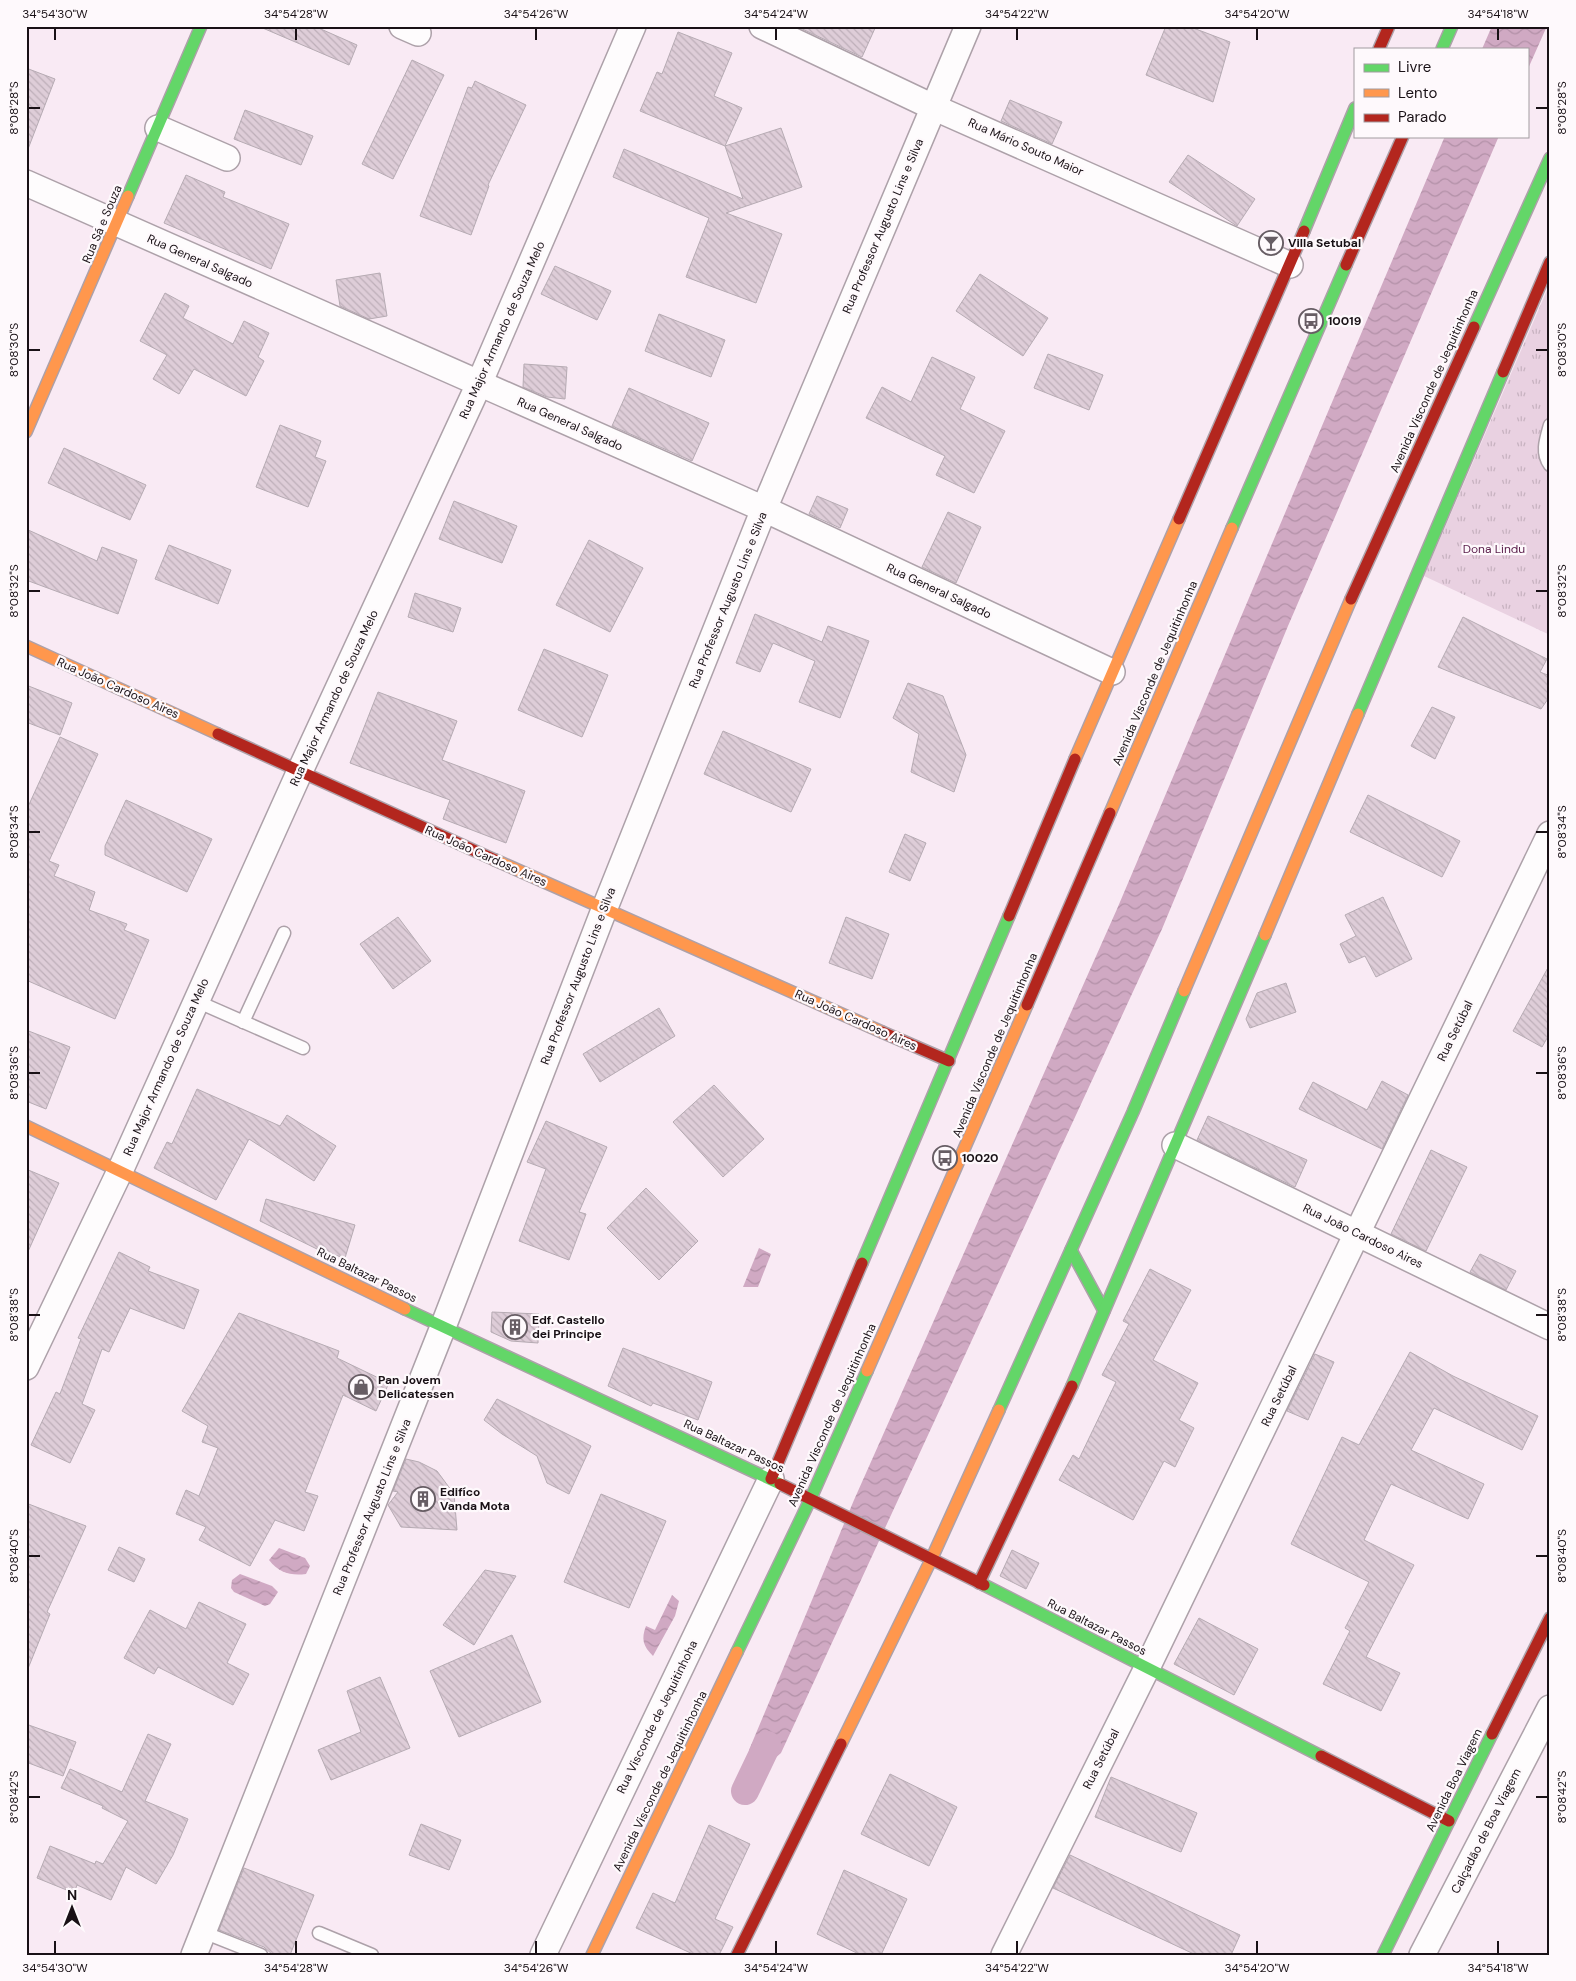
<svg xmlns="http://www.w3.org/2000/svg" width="1576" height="1981" font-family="'DM Sans',sans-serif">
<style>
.park{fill:url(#park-tufts)}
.water{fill:url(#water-waves)}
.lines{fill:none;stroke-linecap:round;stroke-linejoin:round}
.canal{stroke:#d0a9c3;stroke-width:28}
.building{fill:url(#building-back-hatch);stroke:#b6abb3}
.lane-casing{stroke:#ada1a9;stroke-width:15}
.street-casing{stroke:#ada1a9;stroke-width:28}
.fast-casing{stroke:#ada1a9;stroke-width:14}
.slow-casing{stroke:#ada1a9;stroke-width:14}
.jam-casing{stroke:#ada1a9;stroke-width:14}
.lane{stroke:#fefcfd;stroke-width:12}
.street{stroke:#fefcfd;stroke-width:25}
.fast{stroke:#63d668;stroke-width:11}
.slow{stroke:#ff974d;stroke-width:11}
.jam{stroke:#b3261e;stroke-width:11}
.ticks{fill:none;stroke:#191116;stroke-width:2}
.labels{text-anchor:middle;stroke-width:4.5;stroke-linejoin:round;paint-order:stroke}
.street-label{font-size:12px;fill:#191116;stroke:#fef9fc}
.poi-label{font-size:12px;font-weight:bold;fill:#191116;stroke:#fef9fc;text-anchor:start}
.park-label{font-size:12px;fill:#5c204d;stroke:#fef9fc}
.neatline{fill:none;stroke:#191116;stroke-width:2}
.ticks-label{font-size:12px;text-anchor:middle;fill:#191116}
</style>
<defs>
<pattern id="park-tufts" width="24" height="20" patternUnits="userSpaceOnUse" patternTransform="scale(1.25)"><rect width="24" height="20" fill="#e9d1e1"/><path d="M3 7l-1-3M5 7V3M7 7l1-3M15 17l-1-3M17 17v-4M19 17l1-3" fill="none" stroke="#c7b2c0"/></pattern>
<pattern id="water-waves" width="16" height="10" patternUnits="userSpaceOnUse" patternTransform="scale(1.25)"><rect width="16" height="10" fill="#d0a9c3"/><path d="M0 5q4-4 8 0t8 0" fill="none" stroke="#b290a7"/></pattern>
<pattern id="building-back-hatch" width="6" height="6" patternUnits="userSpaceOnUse" patternTransform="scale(1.25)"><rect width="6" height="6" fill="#decdd8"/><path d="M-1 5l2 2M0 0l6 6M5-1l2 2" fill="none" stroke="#beafb9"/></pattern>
</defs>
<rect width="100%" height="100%" fill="#f9eaf4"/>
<!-- park -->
<polygon class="park" points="1550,283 1550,635 1424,576"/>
<!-- water -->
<g class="water">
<polygon points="1492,26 1547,26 1527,71 1527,49 1482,49"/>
<polygon points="1445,136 1499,136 1288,626 1162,929 781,1753 751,1779 749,1750 854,1500 1117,909"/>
<polygon points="759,1248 771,1254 758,1287 743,1287"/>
<path d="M279,1548l26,10 5,8 -4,8c-15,2 -27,-1 -37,-14z"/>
<polygon points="240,1574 272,1586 278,1592 270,1604 265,1606 234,1592 231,1588 232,1580"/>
<path d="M672,1595l7,6 -4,15 -22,40c-10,-10 -12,-17 -7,-30l9,4z"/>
</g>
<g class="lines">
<!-- canal -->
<polyline class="canal" points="745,1791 767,1745"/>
</g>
<!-- building -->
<g class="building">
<polygon points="258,26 314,26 357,45 349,65"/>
<polygon points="796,26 876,26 862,57"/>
<polygon points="1166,26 1188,26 1230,42 1213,102 1146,75"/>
<polygon points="678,32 732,53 714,96 742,108 725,146 640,111 657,72 662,74"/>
<polygon points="412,60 444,75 393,179 362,164"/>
<polygon points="26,68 55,79 28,149 26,149"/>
<polygon points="475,81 526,105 488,185 489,186 471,235 420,216 468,87 472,88"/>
<polygon points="1010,100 1062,122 1052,144 1001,121"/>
<polygon points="245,110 313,136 301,165 234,139"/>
<polygon points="781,128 802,187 726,213 782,234 756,303 686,277 709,218 613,177 624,149 743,199 725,146"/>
<polygon points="1188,155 1255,199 1237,226 1169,182"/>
<polygon points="186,175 225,192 223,197 289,224 271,269 164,223"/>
<polygon points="555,266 611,291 597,320 541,294"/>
<polygon points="380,273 387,316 369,319 340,306 336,280"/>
<polygon points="980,274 1048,318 1023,356 956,311"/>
<polygon points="165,293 189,306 183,318 233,344 244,321 269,333 258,357 264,361 246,396 194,369 179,394 153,379 167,355 140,341"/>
<polygon points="659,314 725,340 711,377 645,351"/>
<polygon points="1048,354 1103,375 1089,410 1034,388"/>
<polygon points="932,357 975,377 960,409 1005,431 974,493 936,475 945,456 866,418 882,387 911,402"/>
<polygon points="524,364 567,367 565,399 547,397 523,387"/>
<polygon points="629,388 709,423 692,461 612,426"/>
<polygon points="280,425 321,441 315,457 326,461 308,507 256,487"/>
<polygon points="64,448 146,485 130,520 48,483"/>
<polygon points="817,496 848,509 840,528 809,514"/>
<polygon points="454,501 517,526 502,563 439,539"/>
<polygon points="948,512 981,527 956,583 922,567"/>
<polygon points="26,529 97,561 102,547 137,560 118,614 26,580"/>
<polygon points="589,540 643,568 610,632 556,605"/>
<polygon points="169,545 231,570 218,604 155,579"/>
<polygon points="415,593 461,608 453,632 408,617"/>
<polygon points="755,614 822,642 828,626 869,641 840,718 799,702 815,661 773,643 760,672 736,663"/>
<polygon points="1463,617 1547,659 1540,672 1550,676 1550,696 1541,709 1438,667"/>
<polygon points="544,649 608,675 582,737 518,710"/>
<polygon points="908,683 943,696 966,755 954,792 911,772 919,734 893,718"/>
<polygon points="26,685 72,703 60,735 26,722"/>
<polygon points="378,692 457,721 442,760 525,791 506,843 443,819 450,800 350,763"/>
<polygon points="1432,707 1455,717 1435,759 1411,746"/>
<polygon points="723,731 811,769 791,812 704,774"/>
<polygon points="60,737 98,754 49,861 59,865 54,876 95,892 89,910 127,924 124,930 149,940 115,1019 26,980 26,811"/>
<polygon points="1368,795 1460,841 1442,877 1350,832"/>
<polygon points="126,800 212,839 187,892 105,855 105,846"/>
<polygon points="905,834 926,843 910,881 889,872"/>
<polygon points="1383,897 1412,959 1376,977 1365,956 1349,963 1340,944 1356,936 1345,915"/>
<polygon points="398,917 431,961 393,989 360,944"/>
<polygon points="846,917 889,934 872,979 829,963"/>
<polygon points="1550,964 1550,1033 1542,1047 1513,1031"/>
<polygon points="1286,983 1296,1012 1250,1028 1246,1019 1257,993"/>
<polygon points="659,1008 675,1036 600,1082 583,1054"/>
<polygon points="26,1030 70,1047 46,1109 26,1101"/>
<polygon points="1382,1081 1408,1095 1382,1149 1299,1109 1313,1082 1367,1110"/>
<polygon points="714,1085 764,1139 723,1177 673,1122"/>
<polygon points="197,1089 280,1126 287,1115 336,1146 314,1181 249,1139 216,1200 154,1168 167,1142 172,1144"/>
<polygon points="1208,1116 1307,1160 1295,1187 1197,1140"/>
<polygon points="546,1121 607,1147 579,1212 586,1214 569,1260 519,1241 546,1169 527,1162"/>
<polygon points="1431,1150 1467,1167 1426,1251 1391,1234"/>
<polygon points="26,1169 59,1183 26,1256"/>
<polygon points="646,1188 698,1241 659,1280 607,1228"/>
<polygon points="266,1199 355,1225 345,1258 321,1251 260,1221"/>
<polygon points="119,1252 150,1267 148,1271 199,1290 184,1329 130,1308 109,1352 102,1349 82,1404 95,1410 70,1463 31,1445 56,1392 60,1394 81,1339 78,1338"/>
<polygon points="1480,1254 1516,1271 1506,1290 1470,1272"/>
<polygon points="1150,1269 1191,1290 1153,1360 1198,1383 1179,1420 1194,1428 1175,1467 1164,1461 1133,1520 1059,1480 1073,1455 1079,1459 1116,1382 1102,1375 1129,1324 1123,1321"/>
<polygon points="492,1312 539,1314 538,1343 511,1341 491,1332"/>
<polygon points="239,1313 339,1351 337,1358 389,1383 376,1411 343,1395 305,1492 318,1496 304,1531 275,1520 250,1566 199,1540 206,1527 176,1514 186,1490 199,1496 218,1448 202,1442 208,1426 182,1411"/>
<polygon points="623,1348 712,1382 698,1420 653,1403 651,1406 608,1386"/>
<polygon points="1410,1352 1453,1376 1538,1416 1522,1450 1434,1408 1411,1450 1484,1484 1468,1519 1391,1484 1364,1540 1414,1565 1366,1657 1400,1673 1381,1711 1323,1684 1350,1631 1345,1628 1369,1582 1291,1544 1342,1437 1359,1445"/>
<polygon points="1315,1354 1334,1362 1308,1420 1287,1411"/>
<polygon points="497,1399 591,1446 569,1494 547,1483 537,1456 502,1434 484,1420"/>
<polygon points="406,1459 419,1462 437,1471 454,1494 457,1530 401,1527 388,1505 398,1492 393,1491"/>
<polygon points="601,1494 666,1521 629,1608 564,1582"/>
<polygon points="26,1503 86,1526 47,1612 50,1614 27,1671"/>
<polygon points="119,1547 145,1559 134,1582 108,1570"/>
<polygon points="1012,1550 1039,1563 1026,1589 1000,1576"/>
<polygon points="485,1570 516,1576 474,1645 443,1625"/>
<polygon points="199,1602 246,1624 227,1663 249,1674 233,1705 158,1667 154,1674 124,1658 150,1610 186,1629"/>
<polygon points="1199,1618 1258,1649 1234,1695 1174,1664"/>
<polygon points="512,1635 541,1702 459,1737 430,1671"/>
<polygon points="380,1677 410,1748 331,1780 318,1750 361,1732 347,1691"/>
<polygon points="26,1724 76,1742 63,1776 26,1762"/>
<polygon points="148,1734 171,1744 145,1801 188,1819 173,1855 156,1884 126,1867 111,1900 77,1885 74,1893 37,1878 50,1846 95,1864 96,1861 103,1864 128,1821 102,1808 103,1806 61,1788 70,1769 122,1792"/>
<polygon points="890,1774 957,1807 929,1866 861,1834"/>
<polygon points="1111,1777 1197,1813 1181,1852 1095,1817"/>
<polygon points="421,1824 461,1840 449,1870 409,1855"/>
<polygon points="709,1825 750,1844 715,1919 733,1927 719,1955 695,1955 636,1928 653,1893 675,1903"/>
<polygon points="1070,1855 1240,1935 1231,1955 1196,1955 1053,1888"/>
<polygon points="244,1868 314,1895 290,1955 273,1955 264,1947 219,1930"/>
<polygon points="844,1870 907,1899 881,1955 861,1955 817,1934"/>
</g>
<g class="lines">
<defs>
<g id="lane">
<path d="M1550,425c-4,14 -9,28 0,40"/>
<polyline points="196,1001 303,1048"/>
<polyline points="243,1022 284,933"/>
<polyline points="203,1932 261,1955"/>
<polyline points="319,1933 372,1955"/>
</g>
<g id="street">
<polyline points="402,26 418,33"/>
<polyline points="762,26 933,107 1290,265"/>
<polyline points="158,128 227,158"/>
<polyline points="26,183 764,509 1112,672"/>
<polyline points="1175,1145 1550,1327"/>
<polyline points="26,1367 120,1171 300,771 479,384 633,26"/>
<polyline points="194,1955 443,1327 604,910 764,509 968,26"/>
<polyline points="543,1955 771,1479"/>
<polyline points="1004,1955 1147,1668 1550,834"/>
<polyline points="1422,1955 1550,1708"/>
</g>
<g id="fast">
<polyline points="1442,49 1452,26"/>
<polyline points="128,196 201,26"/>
<polyline points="1304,231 1355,108"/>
<polyline points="1474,327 1550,158"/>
<polyline points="1232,528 1346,265"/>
<polyline points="1358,714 1503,372"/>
<polyline points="1071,1250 1104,1311"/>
<polyline points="862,1263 1009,916"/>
<polyline points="405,1309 780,1484"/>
<polyline points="1072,1386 1265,935"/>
<polyline points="999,1410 1133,1112 1184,991"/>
<polyline points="984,1585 1321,1756"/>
<polyline points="737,1652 811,1498 867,1371"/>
<polyline points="1383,1955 1492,1734"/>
</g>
<g id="slow">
<polyline points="26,432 128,196"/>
<polyline points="26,646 218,734"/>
<polyline points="1075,759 1179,519"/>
<polyline points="1110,813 1232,528"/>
<polyline points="495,860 882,1032"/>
<polyline points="1265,935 1358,714"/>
<polyline points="1184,991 1351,599"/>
<polyline points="26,1126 405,1309"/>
<polyline points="867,1371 1027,1005"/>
<polyline points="841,1744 931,1560 999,1410"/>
<polyline points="592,1955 737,1652"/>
</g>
<g id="jam">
<polyline points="1379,49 1389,26"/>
<polyline points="1346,265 1403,136"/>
<polyline points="1503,372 1550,262"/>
<polyline points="1179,519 1304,231"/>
<polyline points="1351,599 1474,327"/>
<polyline points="218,734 495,860"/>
<polyline points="1009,916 1075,759"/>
<polyline points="1027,1005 1110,813"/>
<polyline points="882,1032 949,1061"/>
<polyline points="771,1479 862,1263"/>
<polyline points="780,1484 984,1585"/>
<polyline points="979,1583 1072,1386"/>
<polyline points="1492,1734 1550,1618"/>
<polyline points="1321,1756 1449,1821"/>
<polyline points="737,1955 841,1744"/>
</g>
</defs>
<!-- lane casing -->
<use href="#lane" class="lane-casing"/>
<!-- street casing -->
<use href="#street" class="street-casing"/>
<!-- fast casing -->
<use href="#fast" class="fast-casing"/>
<!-- slow casing -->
<use href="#slow" class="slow-casing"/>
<!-- jam casing -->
<use href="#jam" class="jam-casing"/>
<!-- lane -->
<use href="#lane" class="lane"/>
<!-- street -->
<use href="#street" class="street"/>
<!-- fast -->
<use href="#fast" class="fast"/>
<!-- slow -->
<use href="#slow" class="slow"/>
<!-- jam -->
<use href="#jam" class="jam"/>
</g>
<!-- ticks -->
<path class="ticks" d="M55,28v12M296,28v12M536,28v12M776,28v12M1017,28v12M1257,28v12M1498,28v12M28,108h12M1536,108h12M28,350h12M1536,350h12M28,591h12M1536,591h12M28,832h12M1536,832h12M28,1073h12M1536,1073h12M28,1315h12M1536,1315h12M28,1556h12M1536,1556h12M28,1797h12M1536,1797h12M55,1941v13M296,1941v13M536,1941v13M776,1941v13M1017,1941v13M1257,1941v13M1498,1941v13"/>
<!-- icons -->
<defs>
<symbol id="bar-ring" viewBox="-11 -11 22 22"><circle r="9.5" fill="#fef9fc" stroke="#675d64" stroke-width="1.5"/><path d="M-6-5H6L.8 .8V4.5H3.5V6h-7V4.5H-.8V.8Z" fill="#675d64"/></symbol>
<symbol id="bus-ring" viewBox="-11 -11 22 22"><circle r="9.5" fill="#fef9fc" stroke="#675d64" stroke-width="1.5"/><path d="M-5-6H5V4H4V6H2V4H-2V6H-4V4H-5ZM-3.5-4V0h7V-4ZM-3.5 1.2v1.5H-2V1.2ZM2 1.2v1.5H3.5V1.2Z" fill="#675d64"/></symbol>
<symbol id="building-ring" viewBox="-11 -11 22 22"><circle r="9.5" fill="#fef9fc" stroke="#675d64" stroke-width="1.5"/><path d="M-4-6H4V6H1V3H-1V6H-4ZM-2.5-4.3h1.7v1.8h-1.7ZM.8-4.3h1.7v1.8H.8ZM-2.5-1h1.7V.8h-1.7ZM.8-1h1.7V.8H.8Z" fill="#675d64"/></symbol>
<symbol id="shop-ring" viewBox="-11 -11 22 22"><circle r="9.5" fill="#fef9fc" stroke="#675d64" stroke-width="1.5"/><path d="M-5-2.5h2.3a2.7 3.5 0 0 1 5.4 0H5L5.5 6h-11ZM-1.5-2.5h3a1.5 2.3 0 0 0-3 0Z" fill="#675d64"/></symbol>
</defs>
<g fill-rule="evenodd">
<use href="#bar-ring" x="1257" y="229" width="28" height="28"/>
<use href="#bus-ring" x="1297" y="307" width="28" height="28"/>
<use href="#bus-ring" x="931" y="1144" width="28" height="28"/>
<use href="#building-ring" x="501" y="1313" width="28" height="28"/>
<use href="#shop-ring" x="347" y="1373" width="28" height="28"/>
<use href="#building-ring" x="409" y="1485" width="28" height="28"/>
</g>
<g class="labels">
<!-- street labels -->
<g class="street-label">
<text transform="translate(1026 147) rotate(24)" y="4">Rua Mário Souto Maior</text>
<text transform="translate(102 224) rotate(-67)" y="4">Rua Sá e Souza</text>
<text transform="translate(883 226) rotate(-67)" y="4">Rua Professor Augusto Lins e Silva</text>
<text transform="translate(200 261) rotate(24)" y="4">Rua General Salgado</text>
<text transform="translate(502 330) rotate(-66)" y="4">Rua Major Armando de Souza Melo</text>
<text transform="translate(1434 381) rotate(-66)" y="4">Avenida Visconde de Jequitinhonha</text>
<text transform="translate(570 424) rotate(24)" y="4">Rua General Salgado</text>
<text transform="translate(939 591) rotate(25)" y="4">Rua General Salgado</text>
<text transform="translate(728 600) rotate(-68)" y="4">Rua Professor Augusto Lins e Silva</text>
<text transform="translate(1155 673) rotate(-67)" y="4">Avenida Visconde de Jequitinhonha</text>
<text transform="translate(118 688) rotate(24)" y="4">Rua João Cardoso Aires</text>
<text transform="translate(334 698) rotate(-65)" y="4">Rua Major Armando de Souza Melo</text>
<text transform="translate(486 856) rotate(24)" y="4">Rua João Cardoso Aires</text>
<text transform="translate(578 976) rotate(-69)" y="4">Rua Professor Augusto Lins e Silva</text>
<text transform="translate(856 1020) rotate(24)" y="4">Rua João Cardoso Aires</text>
<text transform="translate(1455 1031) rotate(-64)" y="4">Rua Setúbal</text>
<text transform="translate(995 1045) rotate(-67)" y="4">Avenida Visconde de Jequitinhonha</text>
<text transform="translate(166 1067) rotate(-66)" y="4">Rua Major Armando de Souza Melo</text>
<text transform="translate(1363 1236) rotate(26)" y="4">Rua João Cardoso Aires</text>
<text transform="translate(367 1275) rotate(26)" y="4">Rua Baltazar Passos</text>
<text transform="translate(1279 1396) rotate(-64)" y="4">Rua Setúbal</text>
<text transform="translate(832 1415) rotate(-66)" y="4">Avenida Visconde de Jequitinhonha</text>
<text transform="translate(734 1446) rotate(25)" y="4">Rua Baltazar Passos</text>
<text transform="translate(372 1507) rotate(-68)" y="4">Rua Professor Augusto Lins e Silva</text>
<text transform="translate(1097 1627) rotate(27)" y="4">Rua Baltazar Passos</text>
<text transform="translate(657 1717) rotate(-64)" y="4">Rua Visconde de Jequitinhoha</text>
<text transform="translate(1101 1759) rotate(-63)" y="4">Rua Setúbal</text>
<text transform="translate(1454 1780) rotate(-64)" y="4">Avenida Boa Viagem</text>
<text transform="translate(660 1781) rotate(-64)" y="4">Avenida Visconde de Jequitinhonha</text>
<text transform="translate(1486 1831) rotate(-63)" y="4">Calçadão de Boa Viagem</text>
</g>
<!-- poi labels -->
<g class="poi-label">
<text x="1288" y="247">Villa Setubal</text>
<text x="1328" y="325">10019</text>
<text x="962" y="1162">10020</text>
<text x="532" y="1324">Edf. Castello<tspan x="532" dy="14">dei Principe</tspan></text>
<text x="378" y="1384">Pan Jovem<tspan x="378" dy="14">Delicatessen</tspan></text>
<text x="440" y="1496">Edifíco<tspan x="440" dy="14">Vanda Mota</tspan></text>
</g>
<!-- park labels -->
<g class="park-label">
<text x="1494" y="553">Dona Lindu</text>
</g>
</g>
<!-- border -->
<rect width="1576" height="1981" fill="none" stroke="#fef9fc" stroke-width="55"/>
<!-- legend -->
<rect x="1354" y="48" width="175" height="90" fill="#fef9fc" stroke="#a29ca0"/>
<rect x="1364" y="64" width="25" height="8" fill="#63d668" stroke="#a29ca0"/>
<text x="1398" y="72" font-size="15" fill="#191116">Livre</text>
<rect x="1364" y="89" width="25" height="8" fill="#ff974d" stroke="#a29ca0"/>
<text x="1398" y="98" font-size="15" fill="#191116">Lento</text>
<rect x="1364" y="114" width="25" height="8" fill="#b3261e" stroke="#a29ca0"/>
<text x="1398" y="122" font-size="15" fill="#191116">Parado</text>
<!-- north arrow -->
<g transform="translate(72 1908)" stroke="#fef9fc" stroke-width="4" paint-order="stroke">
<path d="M0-4L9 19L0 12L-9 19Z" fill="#191116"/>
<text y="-8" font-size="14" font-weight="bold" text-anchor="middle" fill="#191116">N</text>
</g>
<rect x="28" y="28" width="1520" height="1926" class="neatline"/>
<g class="ticks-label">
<text x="55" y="18">34°54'30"W</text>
<text x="296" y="18">34°54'28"W</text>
<text x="536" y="18">34°54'26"W</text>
<text x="776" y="18">34°54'24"W</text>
<text x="1017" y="18">34°54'22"W</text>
<text x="1257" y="18">34°54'20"W</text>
<text x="1498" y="18">34°54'18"W</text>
<text transform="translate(14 108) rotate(-90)" y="4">8°08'28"S</text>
<text transform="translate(1562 108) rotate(-90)" y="4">8°08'28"S</text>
<text transform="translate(14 350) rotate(-90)" y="4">8°08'30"S</text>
<text transform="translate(1562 350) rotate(-90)" y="4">8°08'30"S</text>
<text transform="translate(14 591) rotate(-90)" y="4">8°08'32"S</text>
<text transform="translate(1562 591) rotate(-90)" y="4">8°08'32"S</text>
<text transform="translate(14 832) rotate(-90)" y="4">8°08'34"S</text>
<text transform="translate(1562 832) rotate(-90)" y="4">8°08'34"S</text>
<text transform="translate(14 1073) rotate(-90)" y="4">8°08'36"S</text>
<text transform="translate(1562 1073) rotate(-90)" y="4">8°08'36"S</text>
<text transform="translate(14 1315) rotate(-90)" y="4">8°08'38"S</text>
<text transform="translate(1562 1315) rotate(-90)" y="4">8°08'38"S</text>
<text transform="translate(14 1556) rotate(-90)" y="4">8°08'40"S</text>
<text transform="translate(1562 1556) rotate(-90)" y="4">8°08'40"S</text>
<text transform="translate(14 1797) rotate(-90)" y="4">8°08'42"S</text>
<text transform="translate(1562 1797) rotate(-90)" y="4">8°08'42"S</text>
<text x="55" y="1972">34°54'30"W</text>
<text x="296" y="1972">34°54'28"W</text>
<text x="536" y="1972">34°54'26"W</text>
<text x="776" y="1972">34°54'24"W</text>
<text x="1017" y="1972">34°54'22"W</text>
<text x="1257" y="1972">34°54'20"W</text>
<text x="1498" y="1972">34°54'18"W</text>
</g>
</svg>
